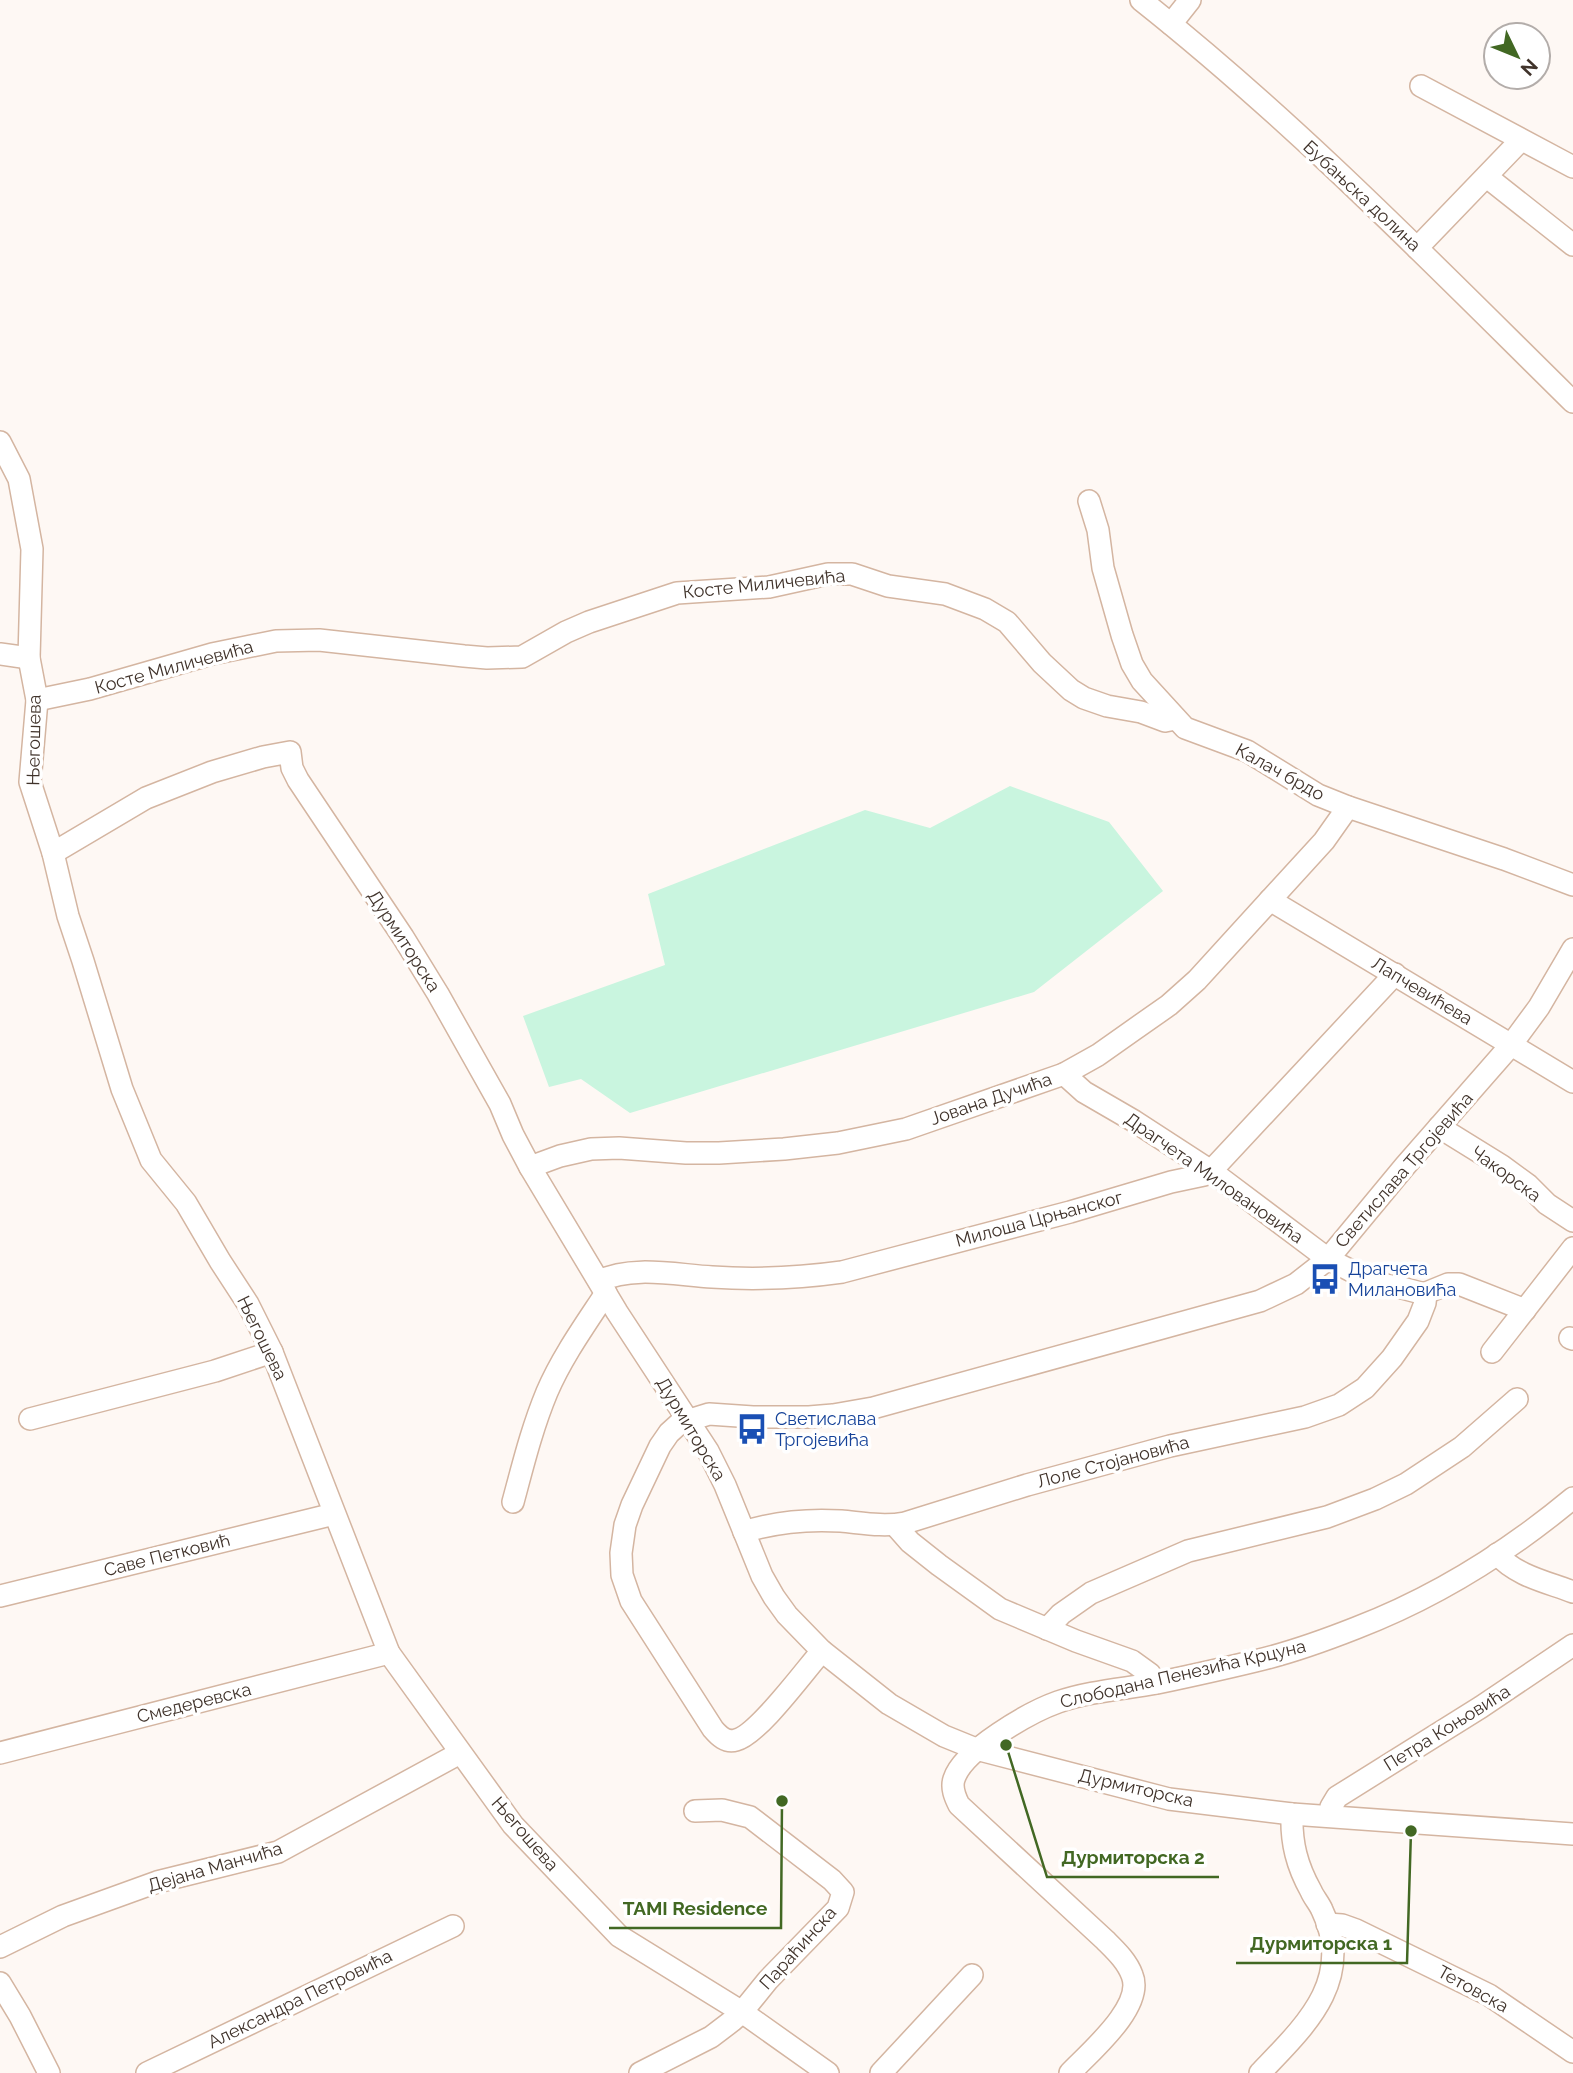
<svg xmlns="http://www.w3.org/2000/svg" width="1573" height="2073" font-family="Raleway,sans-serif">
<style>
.green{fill:#c9f5df}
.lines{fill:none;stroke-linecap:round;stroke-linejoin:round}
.minor-casing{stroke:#d4b5a1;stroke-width:24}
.minor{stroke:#fff;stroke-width:21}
.labels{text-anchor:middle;stroke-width:7;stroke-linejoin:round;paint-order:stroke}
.street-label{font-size:18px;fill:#40332b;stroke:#fff}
.transit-label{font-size:18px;fill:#164399;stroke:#fff;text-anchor:start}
.leader{fill:none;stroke:#426823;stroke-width:2.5}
.callout-dot{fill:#426823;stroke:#fff;stroke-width:2.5}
.callout-label{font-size:19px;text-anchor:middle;font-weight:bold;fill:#426823;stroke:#fff;stroke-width:7;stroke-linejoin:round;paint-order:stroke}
</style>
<rect width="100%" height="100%" fill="#fef8f4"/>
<!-- green -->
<polygon class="green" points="1010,786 1109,822 1163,891 1034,992 630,1113 581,1079 549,1087 523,1016 665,965 648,894 865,810 930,828"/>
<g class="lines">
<defs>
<g id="minor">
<path d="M1141,0c154,122 292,264 432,402"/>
<polyline points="1171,24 1190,0"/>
<polyline points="1421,86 1573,167"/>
<polyline points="1487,177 1573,245"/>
<polyline points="1417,248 1521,140"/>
<polyline points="0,442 19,479 32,549 29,658 37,700 30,782 53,853 68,916 83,961 122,1089 151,1160 186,1203 220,1261 248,1304 272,1352 389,1653 513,1825 619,1936 742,2012 828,2073"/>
<polyline points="1089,501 1098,530 1103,568 1122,635 1132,664 1142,681 1185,728 1247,751 1318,795 1348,807 1504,859 1573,885"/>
<polyline points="0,654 29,658"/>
<polyline points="37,700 90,689 212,654 276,641 319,640 464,656 487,658 522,657 566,632 589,622 677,593 769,587 828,574 852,574 888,586 945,594 985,609 1007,622 1042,663 1071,690 1084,698 1107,706 1141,712 1165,721 1175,719"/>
<polyline points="53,853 146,798 212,772 263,757 290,752 292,768 298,780 403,937 438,994 500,1104 513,1135 530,1167 617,1312 708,1451 725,1485 762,1576 774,1597 787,1615 822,1651 889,1704 944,1736 976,1749 1169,1799 1292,1814 1573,1834"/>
<polyline points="1270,900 1573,1082"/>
<polyline points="1064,1074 1084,1092 1134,1121 1211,1171 1328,1259 1375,1283 1398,1287 1421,1293 1426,1293 1448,1284 1459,1284 1525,1310"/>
<polyline points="1439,1127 1502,1166 1528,1185 1547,1204 1573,1221"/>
<polyline points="530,1167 560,1156 591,1149 619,1148 686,1153 719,1153 784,1149 838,1143 906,1129 1064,1074 1098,1055 1132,1031 1169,1005 1197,980 1324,841 1348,807"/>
<path d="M599,1281c34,-16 77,-6 113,-4 43,3 87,1 130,-5l228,-60 101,-30 33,-7 7,-4 184,-197"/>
<polyline points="1570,1338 1573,1339"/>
<polyline points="1492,1352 1573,1248"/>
<polyline points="30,1419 215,1371 272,1352"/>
<path d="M513,1502c10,-37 19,-74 34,-110 15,-35 38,-67 59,-99"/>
<polyline points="895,1525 910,1542 939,1565 1000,1609 1076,1641 1132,1661 1150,1674 1155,1683"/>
<path d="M744,1532c31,-10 65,-13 97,-11 22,2 42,6 64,2l122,-38 143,-39 135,-29 34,-12 26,-17 27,-30 26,-37 7,-18 1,-10"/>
<path d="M1497,1554c19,22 50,28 76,38"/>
<polyline points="0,1596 334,1514"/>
<polyline points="1047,1629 1061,1614 1091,1593 1188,1551 1327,1517 1375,1499 1406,1484 1462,1447 1517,1399"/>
<path d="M822,1651c-17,19 -64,84 -86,89 -10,3 -17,-4 -23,-11l-82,-128 -9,-26 -1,-22 4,-28 7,-20 28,-59 9,-13 11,-10 29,-9 44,3h56l24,-2 40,-7 387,-107 36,-17 32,-25 77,-93 106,-121 28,-38 34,-58"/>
<polyline points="0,1753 389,1653"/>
<polyline points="1330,1816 1331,1807 1337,1797 1481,1707 1573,1645"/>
<polyline points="1327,1924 1342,1925 1356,1930 1489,1995 1573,2052"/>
<polyline points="0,1947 63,1916 157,1882 278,1852 460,1753"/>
<polyline points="0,1983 20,2016 49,2073"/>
<polyline points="147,2073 453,1926"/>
<polyline points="640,2073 711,2037 732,2021 742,2012 768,1980 838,1908 843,1892 832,1880 750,1817 722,1810 695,1811"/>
<polyline points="881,2073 972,1975"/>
<path d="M1070,2073c20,-21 75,-67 62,-98 -5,-14 -17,-25 -27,-35l-146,-135c-4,-8 -8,-17 -5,-26 9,-29 76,-67 104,-77 32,-11 66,-13 99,-19 33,-7 65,-14 98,-22 35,-8 68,-20 101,-33 78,-30 152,-76 217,-130"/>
<path d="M1260,2073c44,-46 96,-93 62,-163 -3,-7 -8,-12 -11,-19 -14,-25 -20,-48 -19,-77"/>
</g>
</defs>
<!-- minor casing -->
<use href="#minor" class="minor-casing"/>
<!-- minor -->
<use href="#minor" class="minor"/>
</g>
<!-- icons -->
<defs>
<symbol id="bus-bare" viewBox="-9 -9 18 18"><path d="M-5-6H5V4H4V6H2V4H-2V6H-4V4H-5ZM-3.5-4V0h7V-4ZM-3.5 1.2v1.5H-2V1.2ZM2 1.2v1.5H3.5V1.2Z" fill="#1a4fb4" stroke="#fff" stroke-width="2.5" paint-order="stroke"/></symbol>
</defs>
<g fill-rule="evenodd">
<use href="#bus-bare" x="1303" y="1257" width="44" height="44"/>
<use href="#bus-bare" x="730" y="1407" width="44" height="44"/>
</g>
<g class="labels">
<!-- street labels -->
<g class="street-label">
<text transform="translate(1362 196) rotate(43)" y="6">Бубањска долина</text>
<text transform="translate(764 584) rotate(-6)" y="6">Косте Миличевића</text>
<text transform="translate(174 667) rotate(-15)" y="6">Косте Миличевића</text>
<text transform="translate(34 740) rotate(-89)" y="6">Његошева</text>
<text transform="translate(1280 772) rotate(29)" y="6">Калач брдо</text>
<text transform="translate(404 941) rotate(57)" y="6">Дурмиторска</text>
<text transform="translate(1422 991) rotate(31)" y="6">Лапчевићева</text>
<text transform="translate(991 1099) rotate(-19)" y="6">Јована Дучића</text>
<text transform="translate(1404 1170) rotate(-49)" y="6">Светислава Тргојевића</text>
<text transform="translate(1506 1174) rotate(36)" y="6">Чакорска</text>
<text transform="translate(1214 1178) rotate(35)" y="6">Драгчета Миловановића</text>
<text transform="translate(1039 1219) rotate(-15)" y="6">Милоша Црњанског</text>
<text transform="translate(262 1338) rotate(64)" y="6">Његошева</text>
<text transform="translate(691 1429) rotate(59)" y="6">Дурмиторска</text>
<text transform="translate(1113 1462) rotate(-15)" y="6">Лоле Стојановића</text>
<text transform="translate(167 1555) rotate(-14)" y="6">Саве Петковић</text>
<text transform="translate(1183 1674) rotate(-13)" y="6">Слободана Пенезића Крцуна</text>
<text transform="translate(194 1703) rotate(-14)" y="6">Смедеревска</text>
<text transform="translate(1447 1728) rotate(-32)" y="6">Петра Коњовића</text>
<text transform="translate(1136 1788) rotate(13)" y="6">Дурмиторска</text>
<text transform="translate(525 1834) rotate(49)" y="6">Његошева</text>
<text transform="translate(215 1867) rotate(-16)" y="6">Дејана Манчића</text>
<text transform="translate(798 1948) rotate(-48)" y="6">Параћинска</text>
<text transform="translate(1473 1989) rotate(29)" y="6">Тетовска</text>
<text transform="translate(300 1999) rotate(-26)" y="6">Александра Петровића</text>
</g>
<!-- transit labels -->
<g class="transit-label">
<text x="1348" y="1275">Драгчета<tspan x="1348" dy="21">Милановића</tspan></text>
<text x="775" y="1425">Светислава<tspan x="775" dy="21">Тргојевића</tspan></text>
</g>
</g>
<!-- callouts -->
<path class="leader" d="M1006 1745L1047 1877H1219M782 1801L781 1928H609M1411 1831L1407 1963H1236"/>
<g class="callout-dot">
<circle cx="1006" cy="1745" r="7"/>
<circle cx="782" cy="1801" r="7"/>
<circle cx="1411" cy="1831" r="7"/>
</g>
<g class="callout-label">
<text x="1133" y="1864">Дурмиторска 2</text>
<text x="695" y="1915">TAMI Residence</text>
<text x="1321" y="1950">Дурмиторска 1</text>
</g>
<!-- north arrow -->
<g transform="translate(1517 56) rotate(133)"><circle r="33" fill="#ffffff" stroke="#b3adaa" stroke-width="2"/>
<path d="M0-5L12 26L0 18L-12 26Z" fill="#426823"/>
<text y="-10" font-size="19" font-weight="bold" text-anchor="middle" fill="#40332b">N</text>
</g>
</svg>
